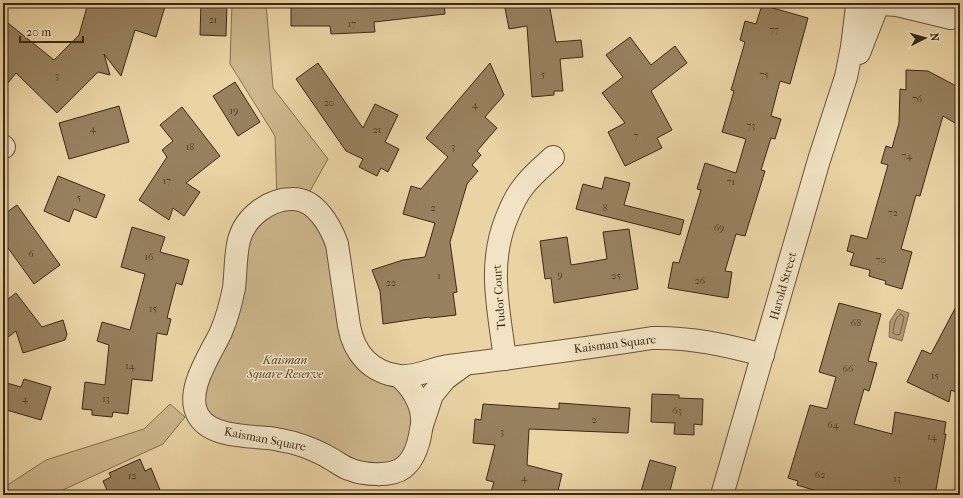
<svg xmlns="http://www.w3.org/2000/svg" width="963" height="498" font-family="'IM FELL French Canon',serif">
<style>
.green{fill:#cdb78c;stroke:#857050}
.water{fill:#af9a73;stroke:#816c4d}
.lines{fill:none;stroke-linecap:round;stroke-linejoin:round}
.shore{stroke:#766144;stroke-width:1}
.building{fill:#97815f;stroke:#3d2815}
.minor-casing{stroke:#685339;stroke-width:24}
.minor{stroke:#f1e3c4;stroke-width:22}
.labels{text-anchor:middle;stroke-width:3;stroke-linejoin:round;paint-order:stroke}
.number-label{font-size:10px;fill:#543e28}
.street-label{font-size:12px;fill:#3d2815;stroke:#f1e3c4}
.park-label{font-size:12px;font-style:italic;fill:#5a452d;stroke:#f1e3c4}
</style>
<rect width="100%" height="100%" fill="#ead4a4"/>
<filter id="stains"><feTurbulence type="fractalNoise" baseFrequency=".005" numOctaves="4"/><feColorMatrix values="0 0 0 0 .2 0 0 0 0 .09 0 0 0 0 .02 0 0 0 .5 -.17"/></filter>
<radialGradient id="worn" r=".72"><stop offset=".6" stop-color="#630" stop-opacity="0"/><stop offset="1" stop-color="#630" stop-opacity=".3"/></radialGradient>
<!-- green -->
<g class="green">
<polygon points="232,3 266,3 273,88 328,159 305,200 333,233 351,336 421,412 395,471 242,437 195,406 238,249 277,201 275,136 230,64"/>
<polygon points="170,404 185,417 163,444 52,495 3,495 3,488 46,460 144,429"/>
</g>
<!-- water -->
<polygon class="water" points="898,309 909,313 902,341 889,337 890,321"/>
<g class="lines">
<!-- shore -->
<path class="shore" d="M901,314l3,3 -4,17 -3,1 -4,-2c1,-7 1,-15 8,-19z"/>
</g>
<!-- building -->
<g class="building">
<polygon points="88,3 166,3 156,37 135,30 121,76 104,54 110,75 98,72 57,113 16,73 3,89 3,19 54,60 79,35"/>
<polygon points="201,3 227,3 226,36 200,35"/>
<polygon points="291,3 444,3 445,14 374,22 375,32 331,34 330,26 291,26"/>
<polygon points="504,3 549,3 556,42 581,40 583,57 560,59 563,91 554,91 554,95 532,97 527,26 509,29"/>
<polygon points="762,5 808,18 790,84 780,81 771,116 781,119 775,139 771,138 761,170 765,171 745,236 736,234 725,271 732,272 728,298 668,288 673,262 679,263 701,190 697,189 705,163 736,173 746,139 722,132 734,91 731,90 745,42 740,40 745,21 756,24"/>
<polygon points="630,37 651,65 675,46 687,63 651,91 672,130 657,138 662,148 625,166 608,132 625,123 602,93 623,77 606,55"/>
<polygon points="318,63 363,128 375,104 398,115 385,142 399,149 388,172 381,168 377,176 359,167 363,159 346,151 296,79"/>
<polygon points="490,63 504,95 485,117 497,128 477,151 481,155 472,165 478,171 467,184 450,242 457,292 453,293 456,315 430,318 429,317 383,324 380,291 372,270 403,260 425,257 435,223 403,214 411,186 421,189 448,157 426,138"/>
<polygon points="906,70 928,71 960,88 960,126 943,116 920,196 916,195 901,249 912,252 902,289 885,284 886,281 869,276 870,270 850,265 854,253 847,251 851,235 867,239 888,165 881,163 886,146 892,148 899,123 900,89 906,90"/>
<polygon points="235,82 260,122 238,136 213,96"/>
<polygon points="119,106 129,142 69,159 59,123"/>
<polygon points="182,107 220,156 186,183 200,192 184,216 173,208 169,220 139,200 167,157 162,150 173,141 160,125"/>
<polygon points="58,176 105,195 96,218 74,209 69,222 44,211"/>
<polygon points="605,177 630,183 624,205 684,220 680,235 576,209 583,184 602,189"/>
<polygon points="17,205 60,265 34,284 3,241 3,215"/>
<polygon points="132,227 165,237 160,252 189,260 182,285 176,283 167,318 171,319 167,335 157,333 152,381 132,379 128,414 113,412 112,417 92,415 92,410 82,409 85,382 105,385 109,345 97,341 102,322 130,330 145,274 121,267"/>
<polygon points="629,229 638,289 554,303 551,278 545,279 540,241 567,237 571,265 607,259 603,232"/>
<polygon points="16,293 42,327 63,320 67,334 65,340 23,353 16,331 3,341 3,303"/>
<polygon points="960,299 960,394 951,390 949,402 907,382 922,350 931,354"/>
<polygon points="839,303 881,314 868,361 877,363 869,391 864,389 854,424 892,434 895,412 946,422 944,434 946,434 935,495 881,495 857,490 856,495 819,495 820,492 797,485 798,481 788,478 810,405 827,409 836,377 819,372"/>
<polygon points="24,379 51,387 41,420 3,409 3,382 21,387"/>
<polygon points="652,394 679,395 679,398 703,399 702,425 694,424 694,435 674,434 675,423 651,422"/>
<polygon points="559,403 630,408 628,433 529,429 527,465 562,474 557,495 490,495 494,482 486,480 495,445 473,443 475,419 481,420 483,404 559,409"/>
<polygon points="140,459 145,471 151,468 162,495 109,495 103,481 111,477 109,473"/>
<polygon points="650,460 676,467 669,495 640,495"/>
</g>
<g class="lines">
<defs>
<g id="minor">
<polyline points="881,4 897,5 951,18"/>
<polyline points="859,53 877,7"/>
<polyline points="3,146 4,147"/>
<path d="M505,359c-6,-49 -18,-94 2,-142 4,-10 9,-21 16,-30 8,-11 19,-20 30,-30"/>
<path d="M399,376c15,13 27,34 22,54 -2,13 -7,30 -18,38 -12,9 -40,7 -54,1 -6,-2 -11,-6 -16,-9 -13,-8 -25,-13 -39,-17 -9,-2 -17,-4 -26,-5 -20,-2 -56,-1 -69,-21 -16,-25 12,-63 22,-85 6,-14 10,-29 13,-44 2,-16 1,-32 5,-48 6,-23 30,-41 53,-41 23,-1 38,26 45,45l12,82c5,27 21,46 50,50 16,2 34,-8 50,-10 68,-9 135,-17 203,-28 38,-1 74,7 111,17"/>
<polyline points="423,422 432,395 445,379 464,365"/>
<polyline points="722,495 819,160 846,77 852,47 857,6"/>
</g>
</defs>
<!-- minor casing -->
<use href="#minor" class="minor-casing"/>
<!-- minor -->
<use href="#minor" class="minor"/>
</g>
<g class="labels">
<!-- number labels -->
<g class="number-label">
<text x="213" y="23">21</text>
<text x="352" y="27">17</text>
<text x="774" y="33">77</text>
<text x="543" y="78">5</text>
<text x="764" y="78">75</text>
<text x="57" y="79">3</text>
<text x="917" y="102">76</text>
<text x="329" y="106">20</text>
<text x="475" y="108">4</text>
<text x="234" y="114">19</text>
<text x="751" y="129">73</text>
<text x="93" y="132">4</text>
<text x="377" y="133">21</text>
<text x="636" y="139">7</text>
<text x="190" y="150">18</text>
<text x="453" y="150">3</text>
<text x="907" y="159">74</text>
<text x="167" y="184">17</text>
<text x="731" y="185">71</text>
<text x="79" y="201">5</text>
<text x="433" y="211">2</text>
<text x="605" y="211">8</text>
<text x="893" y="216">72</text>
<text x="719" y="231">69</text>
<text x="31" y="257">6</text>
<text x="149" y="260">16</text>
<text x="881" y="263">70</text>
<text x="560" y="278">9</text>
<text x="439" y="279">1</text>
<text x="616" y="279">25</text>
<text x="700" y="284">26</text>
<text x="391" y="286">22</text>
<text x="153" y="312">15</text>
<text x="856" y="326">68</text>
<text x="130" y="369">14</text>
<text x="848" y="372">66</text>
<text x="935" y="379">15</text>
<text x="25" y="402">4</text>
<text x="106" y="402">13</text>
<text x="677" y="414">63</text>
<text x="594" y="423">2</text>
<text x="833" y="428">64</text>
<text x="502" y="435">3</text>
<text x="932" y="440">14</text>
<text x="820" y="478">62</text>
<text x="132" y="479">12</text>
<text x="524" y="481">4</text>
<text x="897" y="482">13</text>
</g>
<!-- street labels -->
<g class="street-label">
<text transform="translate(783 286) rotate(-74)" y="4">Harold Street</text>
<text transform="translate(499 297) rotate(-94)" y="4">Tudor Court</text>
<text transform="translate(615 344) rotate(-7)" y="4">Kaisman Square</text>
<text transform="translate(265 439) rotate(11)" y="4">Kaisman Square</text>
</g>
<!-- park labels -->
<g class="park-label">
<text x="285" y="364">Kaisman<tspan x="285" dy="14">Square Reserve</tspan></text>
</g>
</g>
<!-- margin -->
<rect width="963" height="498" fill="none" stroke="#ead4a4" stroke-width="16"/>
<rect x="4" y="4" width="955" height="490" fill="none" stroke="#3d2815" stroke-width="2"/>
<rect x="8" y="8" width="947" height="482" fill="none" stroke="#3d2815"/>
<!-- north arrow -->
<g transform="translate(925 38) rotate(84)" stroke="#f1e3c4" stroke-width="3" paint-order="stroke">
<path d="M0-3L7 15L0 10L-7 15Z" fill="#3d2815"/>
<text y="-6" font-size="11" font-weight="bold" text-anchor="middle" fill="#3d2815">N</text>
</g>
<!-- scale -->
<path d="M20 36v6h63v-6" fill="none" stroke="#3d2815" stroke-width="2"/>
<text x="26" y="36" font-size="12" fill="#3d2815" stroke="#f1e3c4" stroke-width="3" paint-order="stroke">20 m</text>
<rect width="100%" height="100%" filter="url(#stains)"/>
<rect width="100%" height="100%" fill="url(#worn)"/>
</svg>
